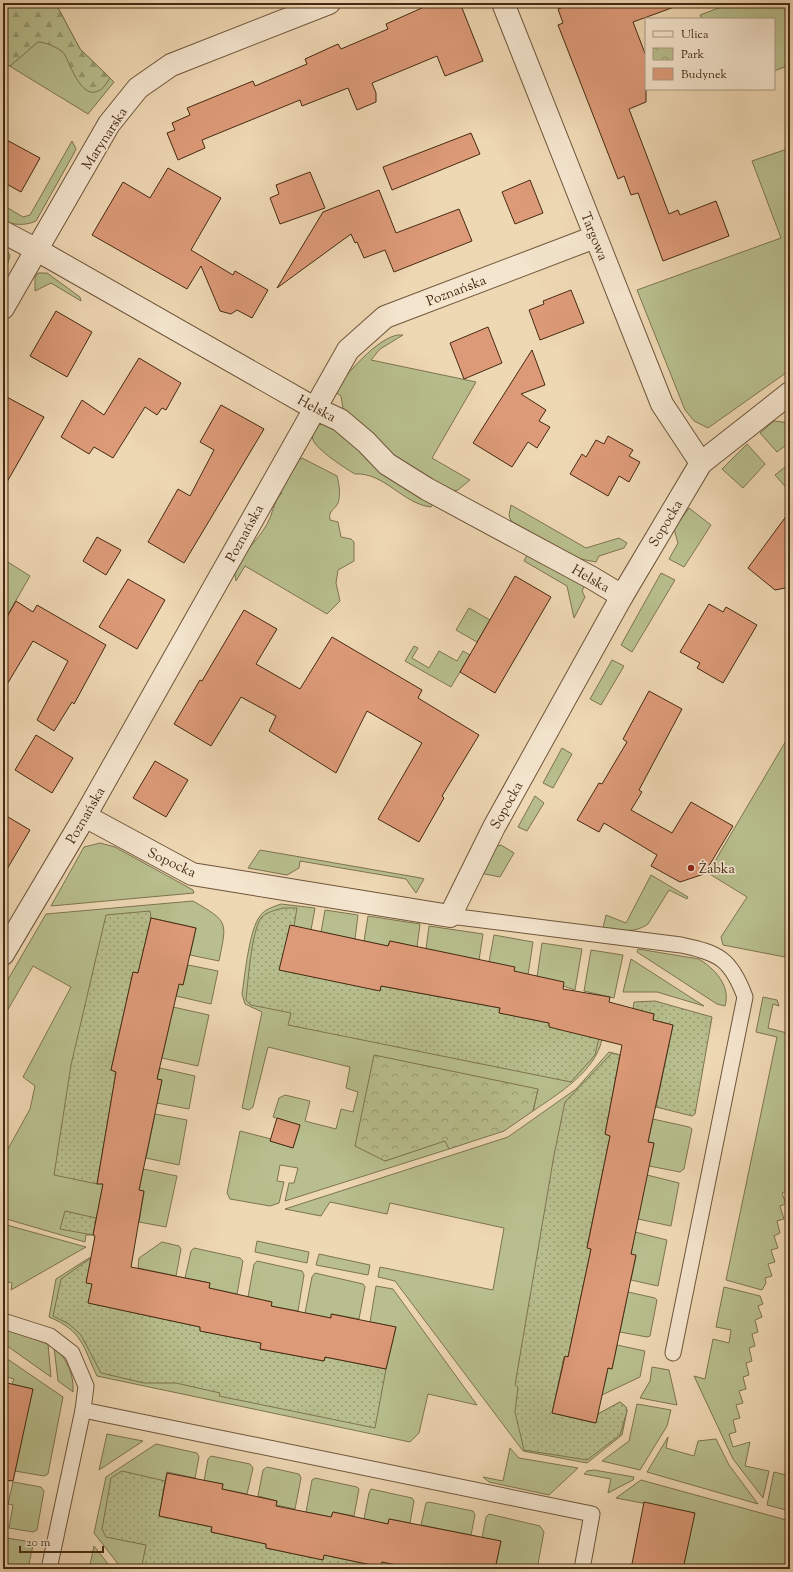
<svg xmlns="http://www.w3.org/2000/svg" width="793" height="1572" font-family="'Sorts Mill Goudy',serif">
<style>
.grass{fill:#b8be8d;stroke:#7e7450}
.forest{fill:url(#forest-firs);stroke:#7e7450}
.park{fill:url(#park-crowns);stroke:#7e7450}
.garden{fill:url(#garden-dots);stroke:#7e7450}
.building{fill:#dd9a78;stroke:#452a12}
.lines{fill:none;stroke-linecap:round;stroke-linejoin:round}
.service-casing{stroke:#6f553a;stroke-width:17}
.minor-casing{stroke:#6f553a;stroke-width:24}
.service{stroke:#f4e5ce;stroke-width:15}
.minor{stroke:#f4e5ce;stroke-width:22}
.poi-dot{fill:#8f2418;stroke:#f4e5ce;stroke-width:1.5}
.labels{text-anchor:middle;stroke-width:3.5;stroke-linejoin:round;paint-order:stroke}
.street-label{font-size:14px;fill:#452a12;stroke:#f4e5ce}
.poi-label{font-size:14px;fill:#452a12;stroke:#f4e5ce;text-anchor:start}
</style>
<defs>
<pattern id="forest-firs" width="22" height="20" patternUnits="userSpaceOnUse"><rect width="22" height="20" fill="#b8be8d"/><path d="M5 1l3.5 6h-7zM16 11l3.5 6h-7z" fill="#979b72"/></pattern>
<pattern id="park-crowns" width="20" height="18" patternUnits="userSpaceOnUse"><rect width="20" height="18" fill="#b8be8d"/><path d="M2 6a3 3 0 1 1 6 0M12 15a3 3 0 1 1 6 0" fill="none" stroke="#979b72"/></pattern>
<pattern id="garden-dots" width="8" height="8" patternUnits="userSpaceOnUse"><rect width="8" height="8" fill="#b8be8d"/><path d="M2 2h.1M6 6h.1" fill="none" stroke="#979b72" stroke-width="1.8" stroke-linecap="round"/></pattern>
</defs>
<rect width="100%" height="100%" fill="#eed7b3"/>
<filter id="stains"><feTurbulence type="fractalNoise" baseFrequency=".005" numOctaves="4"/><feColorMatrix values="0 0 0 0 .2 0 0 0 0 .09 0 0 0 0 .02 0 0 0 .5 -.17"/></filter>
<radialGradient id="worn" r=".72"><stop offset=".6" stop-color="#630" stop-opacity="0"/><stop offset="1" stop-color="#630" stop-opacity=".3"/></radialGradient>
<!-- grass -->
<g class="grass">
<polygon points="3,3 56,4 80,49 114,82 88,114 3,62"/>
<polygon points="732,3 790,3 790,65 774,71 774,19 702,19 700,15"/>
<path d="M72,141l4,8 -3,6 -37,66c-11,5 -22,4 -33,0v-16l20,12 7,-2z"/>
<polygon points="790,148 790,370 708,428 694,421 685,410 637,290 781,238 752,161"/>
<polygon points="3,242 10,256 3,279"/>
<polygon points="38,273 47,273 80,297 81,301 51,283 35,291 35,277"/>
<path d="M398,335h5l-23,14 -9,11 105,22 -44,76 38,22 -12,10 -9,2 -43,-23 -63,-60 -2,-13 -6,-4c9,-17 44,-55 63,-57z"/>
<polygon points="774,421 790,423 790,442 777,452 760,433"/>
<path d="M328,423l105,81 -2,3c-28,-3 -47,-35 -76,-33 -9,-5 -38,-24 -42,-34 -2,-5 2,-10 4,-15z"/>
<polygon points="747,444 765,464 743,488 722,469"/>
<path d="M302,458l35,18c2,7 4,19 1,27 -3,7 -10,7 -8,17l8,2 3,15 10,2 3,3v19l-16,9 -2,13 4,18 -13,13 -82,-48 -9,15c-1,-5 -2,-9 1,-15 9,-18 25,-29 33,-48 3,-8 5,-18 12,-25l-4,-2 18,-29z"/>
<polygon points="790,463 790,492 775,475"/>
<polygon points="511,505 586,548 619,538 627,543 624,548 599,556 596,562 575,558 511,521 509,515"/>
<polygon points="689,508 711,525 684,567 669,559 678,543 674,529"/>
<polygon points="527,555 583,583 584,587 582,591 585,597 574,618 567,586 524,561"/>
<polygon points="3,559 30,576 3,623"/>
<polygon points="661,573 675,580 632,652 621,645"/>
<polygon points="469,608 490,620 477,642 456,630"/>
<polygon points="414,646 418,648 412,658 429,668 439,651 457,661 463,651 470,655 451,687 405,661"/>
<polygon points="612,660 624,666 601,705 590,699"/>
<polygon points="790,734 790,958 723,945 721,937 747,897 708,873"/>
<polygon points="562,748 572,754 553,788 543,783"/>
<polygon points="535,796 544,803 527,831 518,827"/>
<polygon points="100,843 115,847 193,890 194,893 51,906 84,847"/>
<polygon points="501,845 514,853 500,877 480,873 494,847"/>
<polygon points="260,850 421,878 424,879 416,893 406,879 300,861 299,868 287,875 248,868"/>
<path d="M651,875l37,22 -1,2 -18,-9 -21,34c-14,10 -29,6 -45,4l3,-13 20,8z"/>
<path d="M193,901c36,21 34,20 26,60l-29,-6 6,-27 -45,-10 -13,55 -5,-1 -22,98 5,2 -19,111 6,1 -10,51h-7l-1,7 -82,-24v-14l2,-5 -2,-2v-39l27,-49 5,-23 -12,-9 48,-90 -38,-21 -30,52v-30l43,-74z"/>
<path d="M281,904l34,4 -4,22 -21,-4 -10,44 100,20 1,-4 168,37v3l53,13c-6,32 -44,55 -69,72l5,-22 -153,72 61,-21 3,9 -164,52 4,-18h5l4,-15 -18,-3 -3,16 7,1 -5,21 -9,3 -40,-7 -3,-6 13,-62 31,8 -1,2 23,7 7,-23 -27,-8 6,-19 6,-3 25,6 -5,20 31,8 5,-20 12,3 5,-20 -12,-4 4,-21 -82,-20 -15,60 -4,3 -7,-2 20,-96 -17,-8 -3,-10c3,-19 7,-64 18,-78 5,-7 13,-9 21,-12z"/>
<polygon points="325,910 358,915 355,939 321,932"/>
<polygon points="368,916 420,924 417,947 390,941 388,946 364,941"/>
<polygon points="429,926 483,934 479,960 426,949"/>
<polygon points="494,935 533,942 528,975 514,972 489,962"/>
<polygon points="542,943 582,949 575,990 537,977"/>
<path d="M638,949l61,10c16,10 32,27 26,47l-8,-2 -80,-52z"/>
<polygon points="591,950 623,955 614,998 584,991"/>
<polygon points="631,959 704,1006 657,992 623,992"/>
<polygon points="188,965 218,971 211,1004 176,996 179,984 183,985"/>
<polygon points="763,997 777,1000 779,1006 773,1004 768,1028 787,1033 790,1021 790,1178 786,1179 789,1190 782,1193 786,1204 780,1206 784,1219 777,1221 780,1233 774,1236 778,1248 771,1250 775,1262 768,1264 772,1276 765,1278 766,1283 762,1290 726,1280 777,1037 756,1032"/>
<polygon points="173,1007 209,1015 198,1066 162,1058"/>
<polygon points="609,1052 620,1055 605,1134 610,1136 587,1247 591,1249 568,1357 564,1357 552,1413 595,1423 598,1414 620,1402 626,1407 627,1411 622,1435 587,1463 523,1451 395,1281 378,1277 380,1267 493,1290 504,1228 390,1203 387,1214 330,1202 321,1216 285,1209 508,1137 576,1089"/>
<polygon points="160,1068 195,1076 189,1109 157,1103 162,1080 157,1079"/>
<polygon points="155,1114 187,1120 179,1165 146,1158"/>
<polygon points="653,1119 689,1127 692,1129 684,1169 680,1172 649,1166 654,1143 648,1142"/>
<polygon points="143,1169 177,1176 166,1227 139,1222 144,1192 139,1190"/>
<polygon points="647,1175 679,1183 671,1226 638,1219"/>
<polygon points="3,1224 86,1247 11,1290 12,1283 3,1281"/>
<polygon points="635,1232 667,1240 658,1286 631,1280 636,1256 631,1254"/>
<polygon points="257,1241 309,1252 307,1263 255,1252"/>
<polygon points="162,1242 179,1246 181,1249 176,1276 138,1268 139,1258"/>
<polygon points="194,1248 240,1258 243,1261 237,1294 209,1288 210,1283 185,1278 191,1251"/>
<polygon points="319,1254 370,1265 368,1275 316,1265"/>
<path d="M89,1258h2l-2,45 111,24v4l61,12 -1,6 64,12 1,-4 61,12 10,-42 -26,-5 6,-36 17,3 84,116 -49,-11 -9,39 -9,9 -313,-66c-14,-29 -14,-45 -48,-59l7,-38z"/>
<polygon points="257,1261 302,1271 304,1275 298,1311 271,1306 272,1302 248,1297 254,1264"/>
<polygon points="315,1273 363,1284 365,1287 359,1319 332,1314 331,1318 305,1313 312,1277"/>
<polygon points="724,1287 760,1296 763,1304 758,1306 762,1317 755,1320 758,1332 752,1334 755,1346 749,1348 752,1361 746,1363 749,1375 743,1377 746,1389 739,1391 743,1403 736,1405 740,1418 733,1420 736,1432 729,1434 733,1447 750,1442 745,1466 769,1471 763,1498 733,1459 694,1376 705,1379 713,1339 729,1343 731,1330 716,1327"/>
<polygon points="628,1292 655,1298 657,1300 650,1336 647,1337 620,1332"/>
<polygon points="3,1328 48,1344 51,1377 3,1343"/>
<polygon points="617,1345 645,1351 640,1377 602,1395 608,1368 612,1369"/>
<path d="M54,1347c13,12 20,27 19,45l-15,-11z"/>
<polygon points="3,1356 63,1397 48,1474 44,1476 15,1471 32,1389 12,1384 14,1379 3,1376"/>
<polygon points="652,1367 669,1370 677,1405 640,1398 650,1381"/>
<polygon points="637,1404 671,1410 667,1426 640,1470 602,1461 629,1441"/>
<polygon points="107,1434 143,1441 99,1470"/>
<polygon points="668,1437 666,1448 694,1456 698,1441 716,1439 729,1465 758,1504 647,1472"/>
<polygon points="156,1444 197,1453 199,1457 195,1478 167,1472 159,1516 212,1527 211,1532 266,1544 266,1548 323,1560 324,1555 380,1567 417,1569 122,1569 94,1533 106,1477"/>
<polygon points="510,1448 519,1458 578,1468 549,1495 489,1482 483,1477 503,1481"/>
<polygon points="211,1456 250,1464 253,1468 247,1494 222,1489 223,1484 204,1481 208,1459"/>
<polygon points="267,1467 299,1474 301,1478 295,1509 276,1505 277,1501 258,1496 263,1470"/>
<polygon points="594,1470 634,1477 633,1480 608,1493 611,1479 584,1474 587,1471"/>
<polygon points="774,1472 790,1476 790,1511 767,1505"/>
<polygon points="315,1478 357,1487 359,1489 354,1516 333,1512 331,1517 306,1512 312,1480"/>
<polygon points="641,1480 790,1521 790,1569 683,1569 694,1513 616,1498"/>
<polygon points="13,1482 41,1487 44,1491 37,1530 33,1532 9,1528 13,1505 8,1504"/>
<polygon points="371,1489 412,1498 414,1501 410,1523 390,1519 388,1524 364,1519 369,1493"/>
<polygon points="429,1502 473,1511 475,1515 471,1535 421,1525 426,1503"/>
<polygon points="489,1514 540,1526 544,1532 537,1569 495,1569 501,1541 482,1538 486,1517"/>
<polygon points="7,1538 31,1542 33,1545 28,1569 3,1569 3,1555"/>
<polygon points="94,1546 112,1569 89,1569"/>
</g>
<!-- forest -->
<path class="forest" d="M3,3l53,1 24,45 30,29c-3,4 -6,10 -10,12 -18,12 -30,-26 -35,-35 -4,-7 -20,-13 -27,-13l-28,24 -7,-4z"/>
<!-- park -->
<polygon class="park" points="374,1055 538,1089 533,1111 504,1131 449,1149 445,1141 385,1161 355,1146"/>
<!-- garden -->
<g class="garden">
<path d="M283,908h14l-3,18h-4l-10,44 100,20 1,-4 119,22v5l49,10v3l50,12 -4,17 -24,27 -283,-57 3,-12 -40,-8 -5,-5c2,-18 5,-67 15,-82 5,-6 15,-8 22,-10z"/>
<polygon points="150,911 151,918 138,973 133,972 111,1070 116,1072 97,1184 54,1175 71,1065 106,915"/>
<polygon points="655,1001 712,1017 695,1114 692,1116 656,1107 673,1025 653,1020 654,1014 633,1009 634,1002"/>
<polygon points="612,1053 620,1055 605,1134 610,1136 587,1247 591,1249 568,1357 564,1357 552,1413 595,1423 598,1414 620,1402 626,1407 627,1411 620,1435 587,1460 524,1450 515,1412 518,1387 515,1385 554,1155 565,1102"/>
<polygon points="65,1211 96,1218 93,1235 60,1229"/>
<polygon points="91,1258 92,1284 89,1303 200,1327 200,1331 261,1343 260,1349 324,1361 325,1357 386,1369 375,1428 219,1396 220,1393 176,1383 144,1383 101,1373 81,1335 69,1324 53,1316 61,1279"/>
<polygon points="122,1471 165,1481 159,1516 212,1527 211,1532 266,1544 266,1548 323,1560 324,1555 380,1567 382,1562 417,1569 161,1569 142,1565 146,1545 106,1537 102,1529 111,1478"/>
</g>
<!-- building -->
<g class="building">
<polygon points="433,3 460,3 483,61 445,76 437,56 372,83 376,93 376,102 357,110 348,88 302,106 300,100 202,140 205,148 178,160 167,133 175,130 172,123 190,115 187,108 253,81 255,86 307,64 305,59 338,44 341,49 388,29 386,24"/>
<polygon points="576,3 676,3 677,6 633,22 646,56 646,102 629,109 669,214 678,210 680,215 716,201 729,236 663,261 638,193 631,195 624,176 618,179 558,25 563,23 558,9"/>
<polygon points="471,133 480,154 392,190 383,167"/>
<polygon points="3,138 40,158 21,192 3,182"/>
<polygon points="168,168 221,198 191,250 233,275 235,271 268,290 252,318 237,310 231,314 220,311 201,266 187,289 92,235 123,182 150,198"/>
<polygon points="310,172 325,208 280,224 270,198 279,194 276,185"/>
<polygon points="530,180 543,213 515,224 502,192"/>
<polygon points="379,190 396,233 459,209 472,241 394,272 385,250 364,258 357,242 355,243 351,234 277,288 323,212"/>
<polygon points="571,290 584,323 540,340 529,310 544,304 543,301"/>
<polygon points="56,311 92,332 67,377 30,356"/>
<polygon points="488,327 502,363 464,379 450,343"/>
<polygon points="532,350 545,385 521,394 546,410 539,421 550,427 537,448 528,442 512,467 473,443"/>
<polygon points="139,358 181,383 166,410 162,408 157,415 145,407 113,458 94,447 89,454 61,437 82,400 104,415"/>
<polygon points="3,395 44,417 3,489"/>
<polygon points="221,405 264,429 184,563 148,542 178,489 190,496 214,450 200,442"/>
<polygon points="608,436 633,450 629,456 640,462 629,482 619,476 608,496 570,474 582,454 586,457 596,440 604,444"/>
<polygon points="790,511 790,587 775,590 748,568"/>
<polygon points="97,537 121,550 106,575 83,561"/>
<polygon points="515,576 551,597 495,693 460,672"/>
<polygon points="128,579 165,600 137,649 99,627"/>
<polygon points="16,601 33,612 37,605 106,645 74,704 72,702 54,731 37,720 68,661 33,641 3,691 3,624"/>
<polygon points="709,604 723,612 726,607 757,625 723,683 697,668 700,663 680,652"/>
<polygon points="244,610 277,629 256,664 300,689 332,637 422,690 418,698 479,735 442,796 444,798 419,842 378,819 422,743 367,711 336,773 269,731 276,716 241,697 211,746 174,724 200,680 202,681"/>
<polygon points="649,691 682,709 639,790 642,792 631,810 672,833 691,802 733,826 704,874 680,882 651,866 657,855 604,823 599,832 577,820 599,783 602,784 627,742 623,739"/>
<polygon points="36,735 73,758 52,793 15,770"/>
<polygon points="155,761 188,780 166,817 133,798"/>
<polygon points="3,814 30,830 3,876"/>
<polygon points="151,918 196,928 183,985 179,984 157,1079 162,1080 139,1190 144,1191 131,1267 210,1283 209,1288 272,1302 271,1306 331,1318 331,1314 396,1327 386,1369 325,1357 324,1361 260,1349 261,1343 200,1331 200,1327 88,1303 92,1284 86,1283 95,1236 93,1235 103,1184 97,1184 116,1072 111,1070 133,972 138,973"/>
<polygon points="290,925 388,946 390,941 515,967 514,971 564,982 563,989 610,997 609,1002 654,1014 653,1020 673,1025 648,1142 654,1143 631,1254 636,1255 612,1369 608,1368 596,1423 552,1413 565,1356 568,1357 591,1249 587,1248 610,1136 605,1134 622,1045 549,1027 549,1023 499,1013 500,1008 381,986 380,991 279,970"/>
<polygon points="277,1118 300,1125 293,1148 270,1141"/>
<polygon points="3,1382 33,1389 13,1481 3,1480"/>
<polygon points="167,1473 223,1484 222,1489 277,1501 276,1506 331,1517 333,1512 388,1524 389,1519 501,1541 495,1569 416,1569 382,1562 381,1567 324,1555 323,1560 266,1548 266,1544 211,1532 212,1527 159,1516"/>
<polygon points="644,1502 695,1513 683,1569 631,1569"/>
</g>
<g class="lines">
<defs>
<g id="service">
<path d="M450,916l231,29c38,8 50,14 64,52l-72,356"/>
<polyline points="3,1321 50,1336 72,1353 86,1386 83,1410 592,1514 582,1569"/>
<polyline points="49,1569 83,1410"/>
</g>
<g id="minor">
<polyline points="503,3 662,404 701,463"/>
<polyline points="3,232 37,250 314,408 340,420 366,442 387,464 427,489 592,578 622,596"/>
<polyline points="3,308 109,124 138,88 171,65 329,3"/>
<polyline points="85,816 192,874 450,916 494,827 622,596 701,463 790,393"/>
<polyline points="3,954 85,816 348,350 385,317 595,237"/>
</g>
</defs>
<!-- service casing -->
<use href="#service" class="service-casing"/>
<!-- minor casing -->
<use href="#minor" class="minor-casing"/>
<!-- service -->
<use href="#service" class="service"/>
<!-- minor -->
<use href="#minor" class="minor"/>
</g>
<!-- markers -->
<circle class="poi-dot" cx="691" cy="868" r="4"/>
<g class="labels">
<!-- street labels -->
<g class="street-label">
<text transform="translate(104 138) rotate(-57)" y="5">Marynarska</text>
<text transform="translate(595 236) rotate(68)" y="5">Targowa</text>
<text transform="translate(456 290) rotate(-21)" y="5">Poznańska</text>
<text transform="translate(317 408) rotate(28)" y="5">Helska</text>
<text transform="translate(665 523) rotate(-59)" y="5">Sopocka</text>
<text transform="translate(244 533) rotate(-61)" y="5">Poznańska</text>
<text transform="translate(591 578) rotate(30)" y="5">Helska</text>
<text transform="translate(506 805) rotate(-61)" y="5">Sopocka</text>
<text transform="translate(85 815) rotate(-60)" y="5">Poznańska</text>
<text transform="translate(172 862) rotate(25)" y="5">Sopocka</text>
</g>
<!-- poi labels -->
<g class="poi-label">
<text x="699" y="873">Żabka</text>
</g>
</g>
<!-- margin -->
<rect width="793" height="1572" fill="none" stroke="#eed7b3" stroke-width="16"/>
<rect x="4" y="4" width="785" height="1564" fill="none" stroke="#452a12" stroke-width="2"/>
<rect x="8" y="8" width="777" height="1556" fill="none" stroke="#452a12"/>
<!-- legend -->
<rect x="645" y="18" width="130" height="72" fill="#f4e5ce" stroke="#ae9a83"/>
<rect x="653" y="31" width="20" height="6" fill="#f4e5ce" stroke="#ae9a83"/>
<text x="681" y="38" font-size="12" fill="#452a12">Ulica</text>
<rect x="653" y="48" width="20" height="12" fill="url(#park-crowns)" stroke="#ae9a83"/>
<text x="681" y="58" font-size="12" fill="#452a12">Park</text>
<rect x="653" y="68" width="20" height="12" fill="#dd9a78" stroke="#ae9a83"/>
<text x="681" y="78" font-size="12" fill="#452a12">Budynek</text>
<!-- scale -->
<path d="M20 1546v6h83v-6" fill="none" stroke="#452a12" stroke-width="2"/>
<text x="26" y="1546" font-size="12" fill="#452a12" stroke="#f4e5ce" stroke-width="3" paint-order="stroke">20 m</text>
<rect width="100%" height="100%" filter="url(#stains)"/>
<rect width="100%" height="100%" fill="url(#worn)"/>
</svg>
